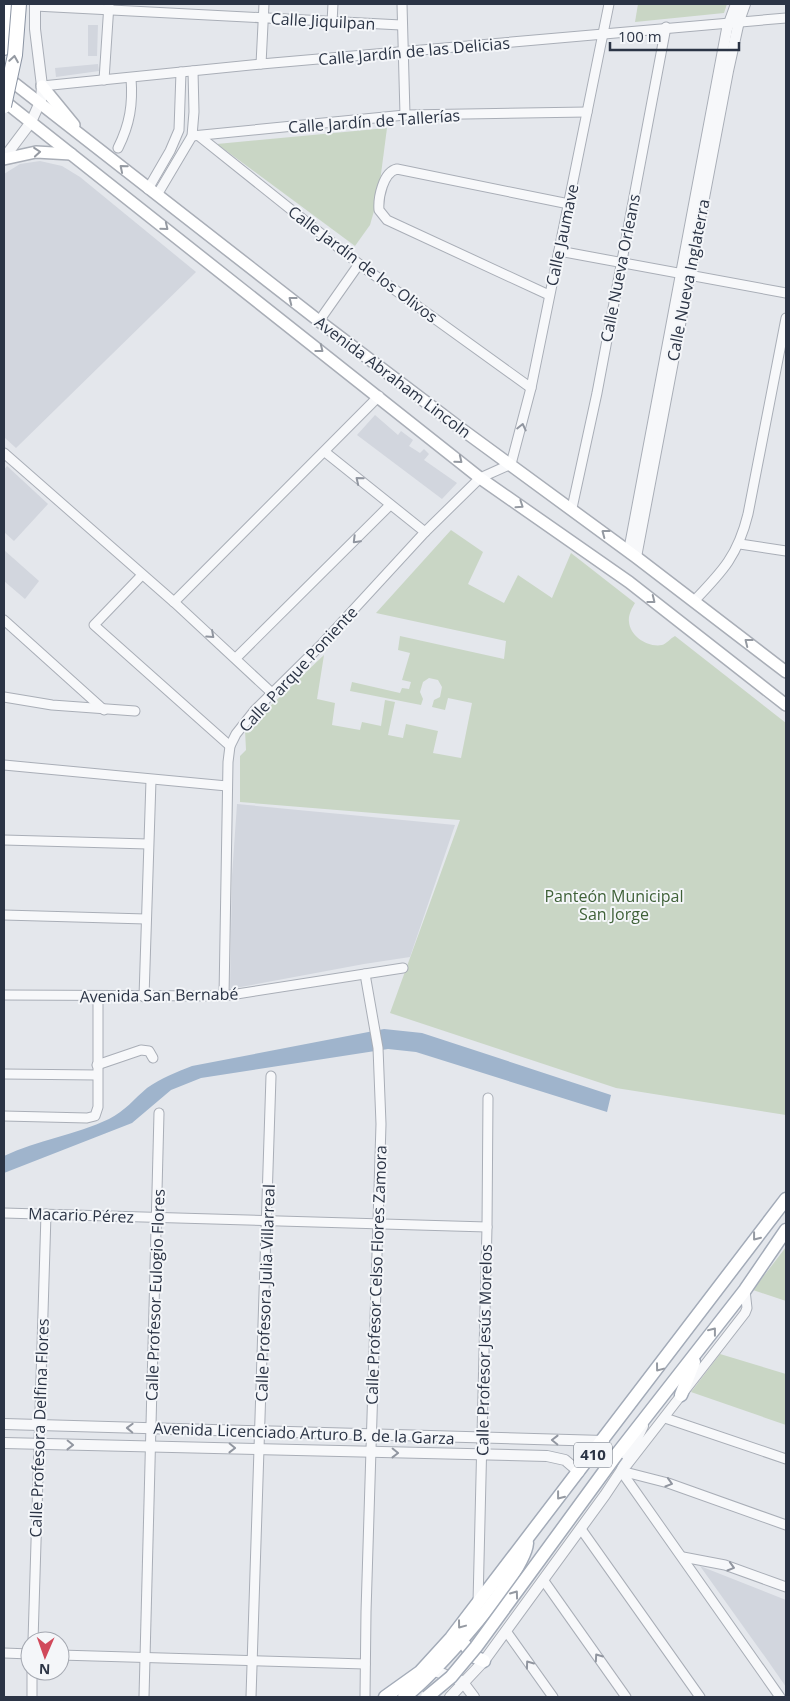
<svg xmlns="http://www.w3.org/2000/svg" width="790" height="1701" font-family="'Open Sans',sans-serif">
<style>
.built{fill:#d2d6de}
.green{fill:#c9d6c5}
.water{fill:#9fb4cc}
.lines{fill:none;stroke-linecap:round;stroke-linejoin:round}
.minor-casing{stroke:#a9aeb7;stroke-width:11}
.tertiary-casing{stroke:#a9aeb7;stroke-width:12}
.secondary-casing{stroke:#a9aeb7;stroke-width:14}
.primary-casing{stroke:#a3abb8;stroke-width:15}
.trunk-casing{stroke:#8b94a3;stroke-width:16}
.minor{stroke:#f7f8fa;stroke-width:9}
.tertiary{stroke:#f7f8fa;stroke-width:10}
.secondary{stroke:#fff;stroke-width:11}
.primary{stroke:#fff;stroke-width:12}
.trunk{stroke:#fff;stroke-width:14}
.primary-bridge-casing{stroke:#a3abb8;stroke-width:15;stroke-linecap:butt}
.trunk-bridge-casing{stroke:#8b94a3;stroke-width:16;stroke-linecap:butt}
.primary-bridge{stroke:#fff;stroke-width:12}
.trunk-bridge{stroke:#fff;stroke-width:14}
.oneway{stroke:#959aa2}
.oneway2{stroke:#9196a0}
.labels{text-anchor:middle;stroke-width:4;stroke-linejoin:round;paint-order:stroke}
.shield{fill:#f4f6f9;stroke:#676e7b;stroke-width:1}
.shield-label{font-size:15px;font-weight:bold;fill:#2b3445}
.street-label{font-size:16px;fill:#2b3445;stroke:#f4f6f9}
.park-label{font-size:16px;fill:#3f6138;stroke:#f4f6f9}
</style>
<rect width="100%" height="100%" fill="#e4e7ec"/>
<!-- built -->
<g class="built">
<polygon points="88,25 98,25 97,56 88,56"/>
<polygon points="98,64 99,71 56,77 55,68"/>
<polygon points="40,161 62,166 80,177 196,272 16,448 4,437 4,174 20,164"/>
<polygon points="375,415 398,435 401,431 413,440 409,446 420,453 424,449 429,454 424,460 457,483 442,499 357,435"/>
<polygon points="7,466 48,504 14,541 4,532 4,470"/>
<polygon points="4,550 39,581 25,599 4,581"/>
<polygon points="237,804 455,825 410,957 364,964 230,989 232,876"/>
<polygon points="700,1566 786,1600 786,1687 768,1661"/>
</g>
<!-- green -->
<g class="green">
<polygon points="638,4 727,4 724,13 635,22"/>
<polygon points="387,128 378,197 370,225 355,246 217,144"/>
<path d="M451,530l32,22 -15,32 36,19 14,-28 34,23 19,-45 64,50c-3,5 -7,12 -6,19 1,14 19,26 33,23 4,-1 9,-7 13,-9l111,87v392l-170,-27 -226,-75 70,-193 -220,-18v-46l6,-6 -1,-20 79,-75 -7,44 18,4 -3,22 28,5 2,-8 19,4 4,-26 10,2 -7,33 15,3 3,-14 32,7 -5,22 28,5 11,-55 -24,-5 -3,12 -13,-3 2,-7 6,-3 2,-10 -4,-7 -9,-2 -6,4 -3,10 3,7 -2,6 -71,-14 2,-9 48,11 2,-5 7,1 2,-7 -9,-2 8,-27 -12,-3 2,-14 104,23 2,-18 -130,-28z"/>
<polygon points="786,1247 786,1301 753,1290"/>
<polygon points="720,1354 786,1374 786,1425 691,1392"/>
</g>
<!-- water -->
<path class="water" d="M384,1029l38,4 189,62 -4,17 -191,-60 -28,-3 -187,29 -30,12 -39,33 -128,50v-17c33,-16 72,-21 105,-37 16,-8 25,-20 38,-31 14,-10 30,-16 45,-22z"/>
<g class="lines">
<defs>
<g id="minor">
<polyline points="402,4 405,115"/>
<polyline points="35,6 401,25"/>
<polyline points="332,22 333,4"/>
<polyline points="261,64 264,4"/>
<polyline points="104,80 109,4"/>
<polyline points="42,86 261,64 786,18"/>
<polyline points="192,136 405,115 587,112"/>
<polyline points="199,136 359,264 531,388"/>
<path d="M118,148c12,-24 15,-44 13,-70"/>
<polyline points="148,189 170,151 179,130 181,72"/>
<polyline points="157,195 192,136 194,112 193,71"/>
<polyline points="559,251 786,293"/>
<path d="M549,295l-162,-75 -8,-10c-1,-12 4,-38 18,-41l172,35"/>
<polyline points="319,321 359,264"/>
<polyline points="325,452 425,532"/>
<polyline points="4,453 174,602 272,693"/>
<polyline points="572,508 597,393 666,27"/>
<polyline points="740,544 786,551"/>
<polyline points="142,575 94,625 230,746"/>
<path d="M694,601c29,-30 44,-46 54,-87l38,-196"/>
<polyline points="174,602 379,396"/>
<polyline points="4,620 104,710"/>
<polyline points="236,658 390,505"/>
<polyline points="4,697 52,705 135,711"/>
<polyline points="4,765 227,786"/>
<polyline points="4,840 148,844"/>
<polyline points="4,915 146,919"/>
<polyline points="365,974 378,1048 381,1124 366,1612 365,1697"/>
<polyline points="4,995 224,996 403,968"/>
<polyline points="224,996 228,762 230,746 236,734 255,710 321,645 425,532 480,478 511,464 531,388 609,4"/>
<polyline points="144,997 151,780"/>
<polyline points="97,1065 141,1050 149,1051 153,1058"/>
<polyline points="4,1074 97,1075"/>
<polyline points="4,1116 87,1118 95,1116 98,1107 98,996"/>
<polyline points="4,1213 487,1227"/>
<polyline points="665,1418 786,1459"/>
<polyline points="627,1465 745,1313 747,1308 745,1290"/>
<polyline points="621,1471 780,1697"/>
<polyline points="621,1471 668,1483 786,1525"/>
<polyline points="581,1529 700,1697"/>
<polyline points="683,1557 725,1565 786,1587"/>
<polyline points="544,1581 626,1697"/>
<polyline points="478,1603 487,1227 488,1098"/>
<polyline points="506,1631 553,1697"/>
<polyline points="33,1641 46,1214"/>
<polyline points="4,1653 30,1654"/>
<polyline points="60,1655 365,1664"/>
<polyline points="32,1697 32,1671"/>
<polyline points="144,1697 159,1113"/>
<polyline points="251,1697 271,1076"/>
</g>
<g id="tertiary">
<polyline points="4,158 31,122 41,100 42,86 35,29 35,4"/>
<polyline points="629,551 727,29 736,4"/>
<polyline points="636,557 728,71 739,21 745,4"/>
<polyline points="4,1424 604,1441"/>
<polyline points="4,1443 547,1456 565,1460 579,1472"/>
<polyline points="435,1671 462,1681 474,1697"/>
<polyline points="450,1697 484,1661 605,1495 621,1471 643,1426"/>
</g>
<g id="secondary">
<polyline points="5,76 319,321 460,428 636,557 786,672"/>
<polyline points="42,86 74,125"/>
<polyline points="4,101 480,478 629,582 786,705"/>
<polyline points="4,159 36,152 71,154"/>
</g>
<g id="primary">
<polyline points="681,1395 694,1362"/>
<polyline points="617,1454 745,1290 786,1230"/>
<polyline points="466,1646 473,1656 484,1661"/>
<polyline points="385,1697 420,1672 451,1638 786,1199"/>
<path d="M404,1697c27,-18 121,-124 123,-154"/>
</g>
<polyline id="trunk" points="4,48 6,4"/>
</defs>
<!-- minor casing -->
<use href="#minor" class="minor-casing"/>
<!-- tertiary casing -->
<use href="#tertiary" class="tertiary-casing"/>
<!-- secondary casing -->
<use href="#secondary" class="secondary-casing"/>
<!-- primary casing -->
<use href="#primary" class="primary-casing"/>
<!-- trunk casing -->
<use href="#trunk" class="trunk-casing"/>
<!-- minor -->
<use href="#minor" class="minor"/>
<!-- tertiary -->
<use href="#tertiary" class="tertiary"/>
<!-- secondary -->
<use href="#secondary" class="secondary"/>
<!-- primary -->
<use href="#primary" class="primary"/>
<!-- trunk -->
<use href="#trunk" class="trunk"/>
<defs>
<polyline id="primary-bridge" points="427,1697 451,1677 476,1647 617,1454"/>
<polyline id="trunk-bridge" points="4,106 15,55 19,4"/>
</defs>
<!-- primary-bridge casing -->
<use href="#primary-bridge" class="primary-bridge-casing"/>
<!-- trunk-bridge casing -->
<use href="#trunk-bridge" class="trunk-bridge-casing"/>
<!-- primary-bridge -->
<use href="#primary-bridge" class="primary-bridge"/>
<!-- trunk-bridge -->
<use href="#trunk-bridge" class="trunk-bridge"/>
</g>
<!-- one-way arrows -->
<defs><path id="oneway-chevron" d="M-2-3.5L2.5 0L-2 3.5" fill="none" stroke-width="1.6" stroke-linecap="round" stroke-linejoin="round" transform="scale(1.25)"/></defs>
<g class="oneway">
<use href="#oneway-chevron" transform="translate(14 59) rotate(-81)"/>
<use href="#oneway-chevron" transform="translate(37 152) rotate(-5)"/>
<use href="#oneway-chevron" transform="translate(123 168) rotate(-140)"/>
<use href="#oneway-chevron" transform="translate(165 227) rotate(39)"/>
<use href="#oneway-chevron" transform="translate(292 300) rotate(-142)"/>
<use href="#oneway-chevron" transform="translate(320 349) rotate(38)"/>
<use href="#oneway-chevron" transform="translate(459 460) rotate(39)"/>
<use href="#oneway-chevron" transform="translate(520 505) rotate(34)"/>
<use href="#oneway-chevron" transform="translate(605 533) rotate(-143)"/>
<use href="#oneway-chevron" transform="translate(652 600) rotate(38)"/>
<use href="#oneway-chevron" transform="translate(748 642) rotate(-142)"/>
<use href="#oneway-chevron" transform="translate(756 1237) rotate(128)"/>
<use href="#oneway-chevron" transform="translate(713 1331) rotate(-52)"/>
<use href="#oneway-chevron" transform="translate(659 1368) rotate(127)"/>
<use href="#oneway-chevron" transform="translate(560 1496) rotate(128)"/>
<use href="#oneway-chevron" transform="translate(515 1594) rotate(-54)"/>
<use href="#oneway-chevron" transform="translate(461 1625) rotate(127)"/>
</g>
<g class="oneway2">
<use href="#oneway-chevron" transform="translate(522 427) rotate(-77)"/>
<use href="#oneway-chevron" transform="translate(359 480) rotate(-141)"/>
<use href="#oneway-chevron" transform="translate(356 540) rotate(135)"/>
<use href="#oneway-chevron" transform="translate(211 635) rotate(42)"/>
<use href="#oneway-chevron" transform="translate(130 1428) rotate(-178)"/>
<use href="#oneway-chevron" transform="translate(555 1440) rotate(-179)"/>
<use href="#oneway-chevron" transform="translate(70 1445) rotate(1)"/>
<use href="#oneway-chevron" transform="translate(232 1448) rotate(1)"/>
<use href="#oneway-chevron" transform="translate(395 1453) rotate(1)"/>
<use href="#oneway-chevron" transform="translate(669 1483) rotate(17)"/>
<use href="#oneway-chevron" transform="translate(731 1567) rotate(17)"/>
<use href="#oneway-chevron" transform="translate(598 1657) rotate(-125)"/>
<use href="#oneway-chevron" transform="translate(529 1664) rotate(-126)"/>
</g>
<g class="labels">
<!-- shield labels -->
<rect class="shield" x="574" y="1442.5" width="38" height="25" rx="4"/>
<g class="shield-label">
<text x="593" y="1460">410</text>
</g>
<!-- street labels -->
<g class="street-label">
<text transform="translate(323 21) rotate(3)" y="6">Calle Jiquilpan</text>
<text transform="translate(414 51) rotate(-5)" y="6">Calle Jardín de las Delicias</text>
<text transform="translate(374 121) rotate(-4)" y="6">Calle Jardín de Tallerías</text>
<text transform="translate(562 235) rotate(-78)" y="6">Calle Jaumave</text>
<text transform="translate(363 264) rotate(37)" y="6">Calle Jardín de los Olivos</text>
<text transform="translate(620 268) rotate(-79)" y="6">Calle Nueva Orleans</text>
<text transform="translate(688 280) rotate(-79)" y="6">Calle Nueva Inglaterra</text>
<text transform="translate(393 377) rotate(37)" y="6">Avenida Abraham Lincoln</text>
<text transform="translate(298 669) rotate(-47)" y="6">Calle Parque Poniente</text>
<text transform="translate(159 995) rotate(-1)" y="6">Avenida San Bernabé</text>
<text transform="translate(81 1215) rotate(2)" y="6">Macario Pérez</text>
<text transform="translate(376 1275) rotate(-88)" y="6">Calle Profesor Celso Flores Zamora</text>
<text transform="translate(265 1293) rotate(-88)" y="6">Calle Profesora Julia Villarreal</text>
<text transform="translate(155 1295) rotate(-88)" y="6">Calle Profesor Eulogio Flores</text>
<text transform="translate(484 1350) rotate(-89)" y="6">Calle Profesor Jesús Morelos</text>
<text transform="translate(39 1428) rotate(-88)" y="6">Calle Profesora Delfina Flores</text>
<text transform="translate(304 1433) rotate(2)" y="6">Avenida Licenciado Arturo B. de la Garza</text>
</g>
<!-- park labels -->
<g class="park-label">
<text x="614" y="902">Panteón Municipal<tspan x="614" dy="18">San Jorge</tspan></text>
</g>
</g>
<!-- border -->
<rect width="790" height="1701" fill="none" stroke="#2b3445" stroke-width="10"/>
<!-- north arrow -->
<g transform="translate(45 1656) rotate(182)"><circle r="24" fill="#f4f6f9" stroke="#a4a8b1"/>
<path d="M0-4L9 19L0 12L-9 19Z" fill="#d1495b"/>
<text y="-8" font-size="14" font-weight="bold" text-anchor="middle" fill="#2b3445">N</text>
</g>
<!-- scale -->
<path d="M610 42v8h129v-8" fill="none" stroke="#2b3445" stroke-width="2.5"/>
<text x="618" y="42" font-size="15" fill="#2b3445" stroke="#f4f6f9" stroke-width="4" paint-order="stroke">100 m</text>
</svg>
